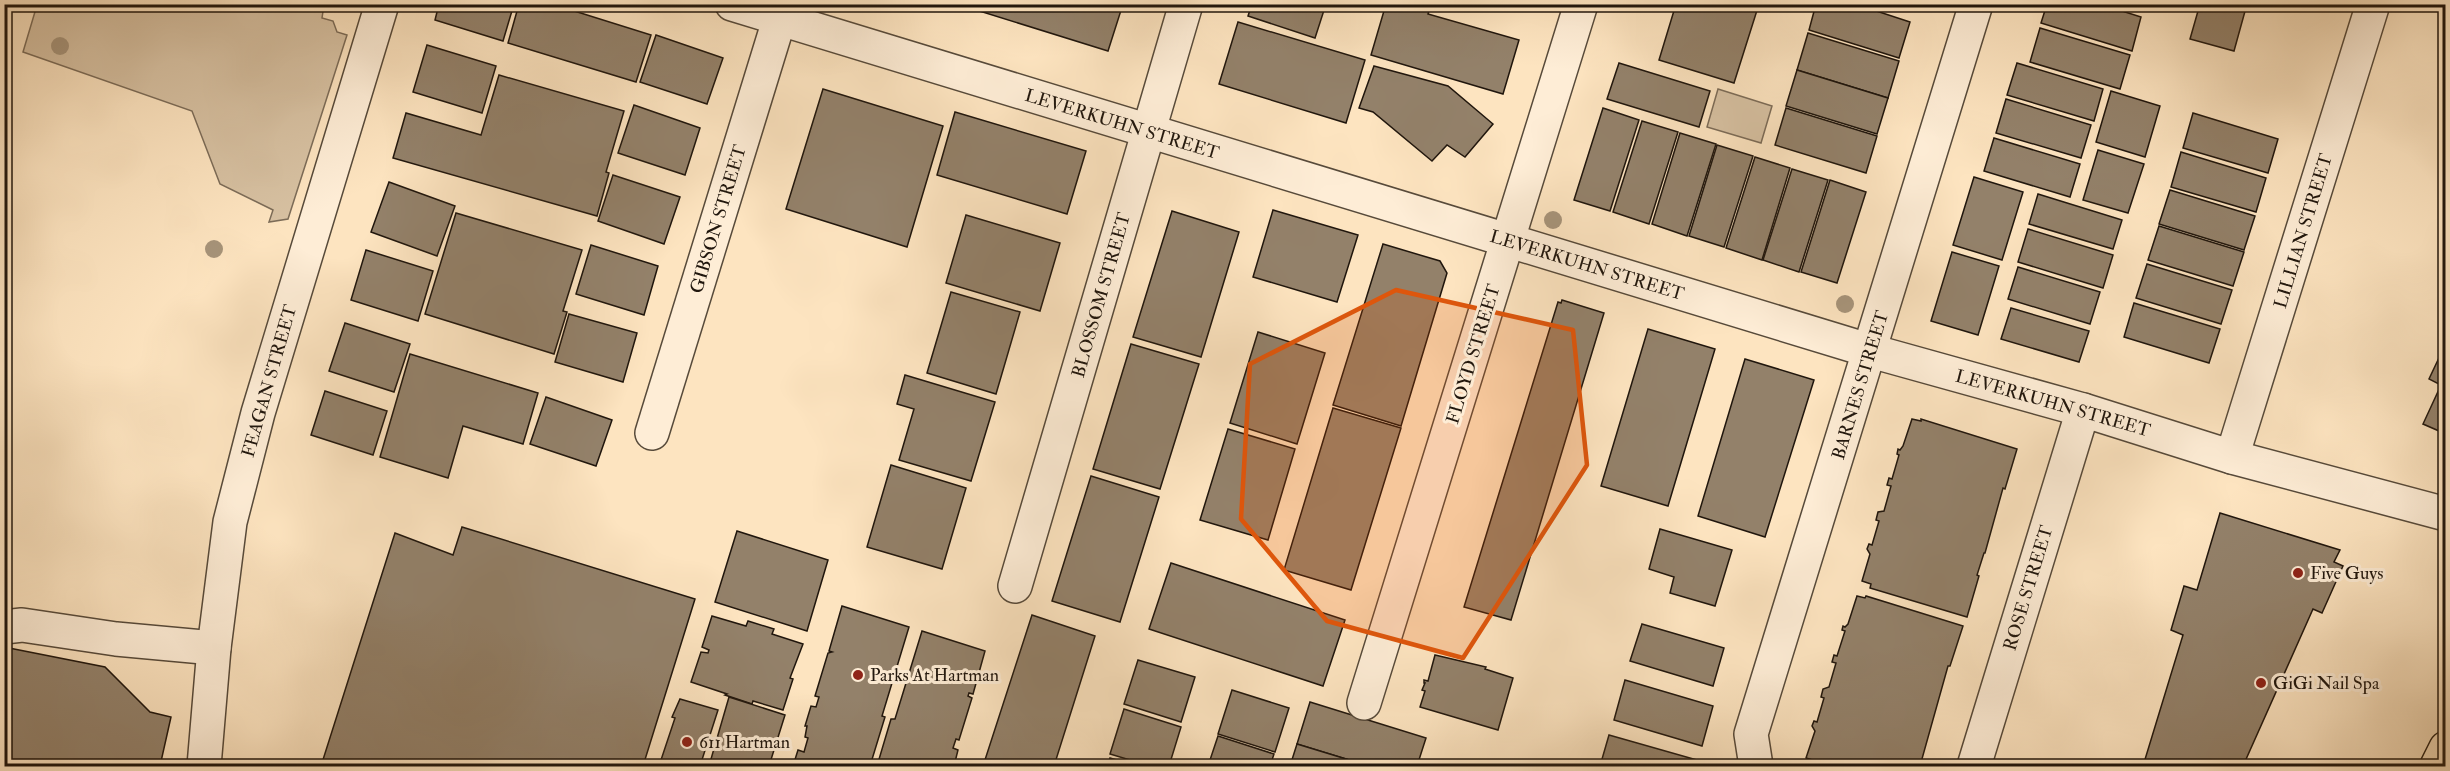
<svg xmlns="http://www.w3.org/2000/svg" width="2450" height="771" font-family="'IM FELL Double Pica',serif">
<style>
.green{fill:#d7c1a2;stroke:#7c6c58;stroke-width:1.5}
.building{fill:#93816a;stroke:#20160d;stroke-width:1.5}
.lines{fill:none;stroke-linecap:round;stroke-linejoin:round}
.minor-casing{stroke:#574a3a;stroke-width:36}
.major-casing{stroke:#20160d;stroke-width:36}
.minor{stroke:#feedd6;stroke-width:33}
.major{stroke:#fde4c0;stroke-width:33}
.tree{fill:#a7947a}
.marked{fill:#de560c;fill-opacity:0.2;stroke:#de560c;stroke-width:4.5;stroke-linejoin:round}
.poi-dot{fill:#8f2418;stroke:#feedd6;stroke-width:2}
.labels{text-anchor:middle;stroke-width:6;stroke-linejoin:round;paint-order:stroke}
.street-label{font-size:18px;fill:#20160d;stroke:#feedd6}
.poi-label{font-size:18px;fill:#20160d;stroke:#feedd6;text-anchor:start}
</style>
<rect width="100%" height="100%" fill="#fde4c0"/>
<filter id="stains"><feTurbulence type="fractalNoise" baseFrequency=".00333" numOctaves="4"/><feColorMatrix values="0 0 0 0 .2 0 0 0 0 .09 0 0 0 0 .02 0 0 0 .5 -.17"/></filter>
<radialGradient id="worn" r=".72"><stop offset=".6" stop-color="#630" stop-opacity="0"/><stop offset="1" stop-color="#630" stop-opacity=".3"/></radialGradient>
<!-- green -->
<g class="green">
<polygon points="37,5 324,5 322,18 333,21 337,32 347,35 288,219 269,222 273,210 220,184 192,111 23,52"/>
<polygon points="1718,89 1772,106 1761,143 1707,127"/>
</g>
<!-- building -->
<g class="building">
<polygon points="439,4 514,4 503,41 435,20"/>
<polygon points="519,4 552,4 651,35 636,82 508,43"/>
<polygon points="957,4 1123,4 1108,51"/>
<polygon points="1252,4 1326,4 1315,38 1248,16"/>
<polygon points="1386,4 1431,4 1428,14 1519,40 1503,94 1371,55"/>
<polygon points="1676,4 1759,4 1734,83 1659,60"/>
<polygon points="1816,4 1855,4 1910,22 1899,58 1809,30"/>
<polygon points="2047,4 2100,4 2141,17 2132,51 2041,23"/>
<polygon points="2124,4 2145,4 2144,10"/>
<polygon points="2200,4 2247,4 2234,51 2190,39"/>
<polygon points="1238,22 1365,60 1346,123 1219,84"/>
<polygon points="2040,28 2130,55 2120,89 2030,62"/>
<polygon points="1808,33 1899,61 1888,98 1797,70"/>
<polygon points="656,35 723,58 707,104 640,82"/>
<polygon points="427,45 496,66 482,113 413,92"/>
<polygon points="1619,63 1710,91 1699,127 1607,99"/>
<polygon points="2017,63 2103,89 2094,121 2007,95"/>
<polygon points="1374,66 1448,86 1493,124 1465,157 1447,145 1432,161 1373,112 1359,108"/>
<polygon points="1797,70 1888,98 1877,134 1786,106"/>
<polygon points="499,75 624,111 606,172 609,173 597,216 393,158 406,113 481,135"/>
<polygon points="823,89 943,126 907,247 786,209"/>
<polygon points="2111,91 2160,106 2145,157 2096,142"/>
<polygon points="2006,99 2091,125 2081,158 1996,133"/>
<polygon points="634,105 700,128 685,175 618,153"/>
<polygon points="1603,108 1639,120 1610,211 1574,200"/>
<polygon points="1786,108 1877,136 1866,173 1775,145"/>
<polygon points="955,112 1086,151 1067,214 937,175"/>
<polygon points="2193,113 2278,139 2268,173 2183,148"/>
<polygon points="1642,121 1678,132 1649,224 1613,212"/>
<polygon points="1680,133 1716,144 1687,236 1652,224"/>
<polygon points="1994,138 2080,164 2070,197 1984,171"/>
<polygon points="1717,145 1753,156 1724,247 1689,236"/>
<polygon points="2098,150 2144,164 2128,213 2083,200"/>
<polygon points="2181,152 2266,178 2256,212 2171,187"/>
<polygon points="1755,157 1790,168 1762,260 1726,248"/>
<polygon points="1792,169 1828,180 1799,272 1763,260"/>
<polygon points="613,175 680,197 664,244 598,221"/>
<polygon points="1974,177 2023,192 2002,260 1953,245"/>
<polygon points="1830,180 1866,192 1837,283 1801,272"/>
<polygon points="389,182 455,206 437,256 371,232"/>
<polygon points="2170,190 2255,216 2244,250 2159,224"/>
<polygon points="2038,194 2122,220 2113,249 2029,224"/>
<polygon points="1273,210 1358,235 1337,302 1253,277"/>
<polygon points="1172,211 1239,232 1201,357 1133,337"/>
<polygon points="456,213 582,250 563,311 567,312 554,354 425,314"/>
<polygon points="966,215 1060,243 1040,311 946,283"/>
<polygon points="2159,226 2244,252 2233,286 2148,260"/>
<polygon points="2028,229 2113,255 2103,288 2018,262"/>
<polygon points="1383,244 1440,261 1447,273 1401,426 1333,405"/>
<polygon points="591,245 658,266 644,315 576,294"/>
<polygon points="366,250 433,271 418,321 351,300"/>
<polygon points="1952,252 1999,266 1978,335 1931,321"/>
<polygon points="2147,264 2232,290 2221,324 2136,298"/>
<polygon points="2018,267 2100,292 2090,324 2008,299"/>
<polygon points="951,292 1020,312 996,394 927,373"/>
<polygon points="1562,300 1604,313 1511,620 1464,607 1558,302 1561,303"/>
<polygon points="2134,303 2220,329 2209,363 2124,337"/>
<polygon points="2011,308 2089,331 2079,362 2001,339"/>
<polygon points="569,314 637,333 623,382 555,362"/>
<polygon points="345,323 410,344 394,392 329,371"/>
<polygon points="1648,329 1715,349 1668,506 1601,486"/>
<polygon points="1258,332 1325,353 1297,444 1230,423"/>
<polygon points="2446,343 2446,434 2423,424 2441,385 2429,379"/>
<polygon points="1131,344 1199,364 1160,489 1093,469"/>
<polygon points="410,354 538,393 523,444 463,426 448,478 380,457"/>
<polygon points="1745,359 1814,380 1765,537 1698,516"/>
<polygon points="905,375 995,402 971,481 899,460 914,409 897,404"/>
<polygon points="325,391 387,411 373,455 311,435"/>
<polygon points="546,397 612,420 596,466 530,444"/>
<polygon points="1333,408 1401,428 1351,590 1284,570"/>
<polygon points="1912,419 1921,421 1921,419 2017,449 2005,489 2003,488 1985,553 1984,553 1977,575 1979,576 1967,617 1870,588 1871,584 1862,581 1870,554 1867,549 1869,544 1872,545 1879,521 1876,520 1878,512 1884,511 1891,486 1887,485 1889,478 1892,479 1899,455 1897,454 1898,449 1900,450 1903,446"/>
<polygon points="1228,429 1295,449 1268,540 1200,520"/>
<polygon points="891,465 966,488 942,569 867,547"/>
<polygon points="1091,476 1159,497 1120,622 1052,601"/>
<polygon points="2220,513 2340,550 2334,562 2343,566 2322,613 2313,609 2243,766 2143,766 2183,635 2171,630 2184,586 2197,590"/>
<polygon points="462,527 695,599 643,766 321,766 395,533 453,555"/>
<polygon points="1660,529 1732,550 1715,606 1670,593 1674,577 1649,569"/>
<polygon points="737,531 828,560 807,631 715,602"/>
<polygon points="1171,563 1345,620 1323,686 1149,629"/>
<polygon points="1857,596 1865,598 1866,596 1963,626 1950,666 1948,666 1920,766 1822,766 1815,764 1816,761 1806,758 1815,731 1812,726 1814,721 1817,722 1824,698 1821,697 1823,689 1829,687 1836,663 1832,662 1834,655 1837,656 1845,631 1842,630 1843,626 1845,627 1848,624"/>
<polygon points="842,606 909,627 882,716 885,717 870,766 793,766 798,750 804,752 808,738 805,737 807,726 805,726 811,706 816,707 819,697 815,696 828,653 832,652 829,651"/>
<polygon points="1032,615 1095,636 1054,766 983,766"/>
<polygon points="712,616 746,626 748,621 774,629 772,634 803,644 790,678 793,679 783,710 753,701 752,704 725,695 727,694 691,682 701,652 708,653 709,650 702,647"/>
<polygon points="1642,624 1724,648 1713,686 1630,661"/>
<polygon points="922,631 985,651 973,694 969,693 968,696 972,698 959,740 956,739 953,748 958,750 954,766 877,766 891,719 895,719"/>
<polygon points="4,647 105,667 150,712 171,717 160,766 4,766"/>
<polygon points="1435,655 1486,667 1485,669 1513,678 1498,730 1420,707 1425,691 1422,690 1425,683 1424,683 1424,680 1428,681"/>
<polygon points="1138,660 1195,677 1181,722 1124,704"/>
<polygon points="1625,680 1713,706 1702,746 1614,720"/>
<polygon points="1232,690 1289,708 1275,752 1218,734"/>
<polygon points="729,697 785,715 769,766 709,766"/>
<polygon points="680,699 718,710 700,766 659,766 675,718 672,717"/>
<polygon points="1310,702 1426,738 1417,766 1369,766 1297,744"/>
<polygon points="1124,709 1181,727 1169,766 1150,766 1110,754"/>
<polygon points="1609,735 1697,760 1695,766 1600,766"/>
<polygon points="1218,736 1274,754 1270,766 1208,766"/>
<polygon points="1297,744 1369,766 1290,766"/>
<polygon points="1110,758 1137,766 1107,766"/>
</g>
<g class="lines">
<defs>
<g id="minor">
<polyline points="732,4 1871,351 2083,410 2232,457 2446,514"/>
<polyline points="652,433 784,4"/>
<polyline points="2232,457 2373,4"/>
<polyline points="1015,586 1186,4"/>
<polyline points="4,627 22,625 116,639 214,648"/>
<polyline points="1364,703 1581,4"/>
<polyline points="204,766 214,648 230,522 258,413 382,4"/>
<polyline points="1756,766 1751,734 1976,4"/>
<polyline points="1974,766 2083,410"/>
</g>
<polyline id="major" points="2437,766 2446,748"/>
</defs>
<!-- minor casing -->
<use href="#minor" class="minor-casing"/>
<!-- major casing -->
<use href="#major" class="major-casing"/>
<!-- minor -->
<use href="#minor" class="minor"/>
<!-- major -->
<use href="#major" class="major"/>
</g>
<!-- trees -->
<g class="tree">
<circle cx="60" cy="46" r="9"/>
<circle cx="1553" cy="220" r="9"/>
<circle cx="214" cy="249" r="9"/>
<circle cx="1845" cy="304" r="9"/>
</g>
<!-- marked area -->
<path class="marked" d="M1396,290l177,40 14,135 -124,193 -136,-37 -86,-102 9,-155z"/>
<!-- markers -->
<g class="poi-dot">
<circle cx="2298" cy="573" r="6"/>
<circle cx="858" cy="675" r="6"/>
<circle cx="2261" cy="683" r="6"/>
<circle cx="687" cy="742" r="6"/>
</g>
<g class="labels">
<!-- street labels -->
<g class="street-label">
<text transform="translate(1122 124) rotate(17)" y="6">LEVERKUHN STREET</text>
<text transform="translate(718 219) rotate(-73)" y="6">GIBSON STREET</text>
<text transform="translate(2303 231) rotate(-73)" y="6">LILLIAN STREET</text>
<text transform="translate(1587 265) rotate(17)" y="6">LEVERKUHN STREET</text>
<text transform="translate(1101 295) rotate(-74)" y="6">BLOSSOM STREET</text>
<text transform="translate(1473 354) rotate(-73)" y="6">FLOYD STREET</text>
<text transform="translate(269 381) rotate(-74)" y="6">FEAGAN STREET</text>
<text transform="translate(1860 385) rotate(-73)" y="6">BARNES STREET</text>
<text transform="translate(2053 403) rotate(16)" y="6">LEVERKUHN STREET</text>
<text transform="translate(2028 588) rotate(-73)" y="6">ROSE STREET</text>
</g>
<!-- poi labels -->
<g class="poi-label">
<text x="2310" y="579">Five Guys</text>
<text x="870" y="681">Parks At Hartman</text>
<text x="2273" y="689">GiGi Nail Spa</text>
<text x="699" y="748">611 Hartman</text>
</g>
</g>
<!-- margin -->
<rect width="2450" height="771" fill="none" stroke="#fde4c0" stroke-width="24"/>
<rect x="6" y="6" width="2438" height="759" fill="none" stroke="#20160d" stroke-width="3"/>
<rect x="12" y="12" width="2426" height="747" fill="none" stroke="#20160d" stroke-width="1.5"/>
<rect width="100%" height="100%" filter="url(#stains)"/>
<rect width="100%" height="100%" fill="url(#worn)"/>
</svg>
